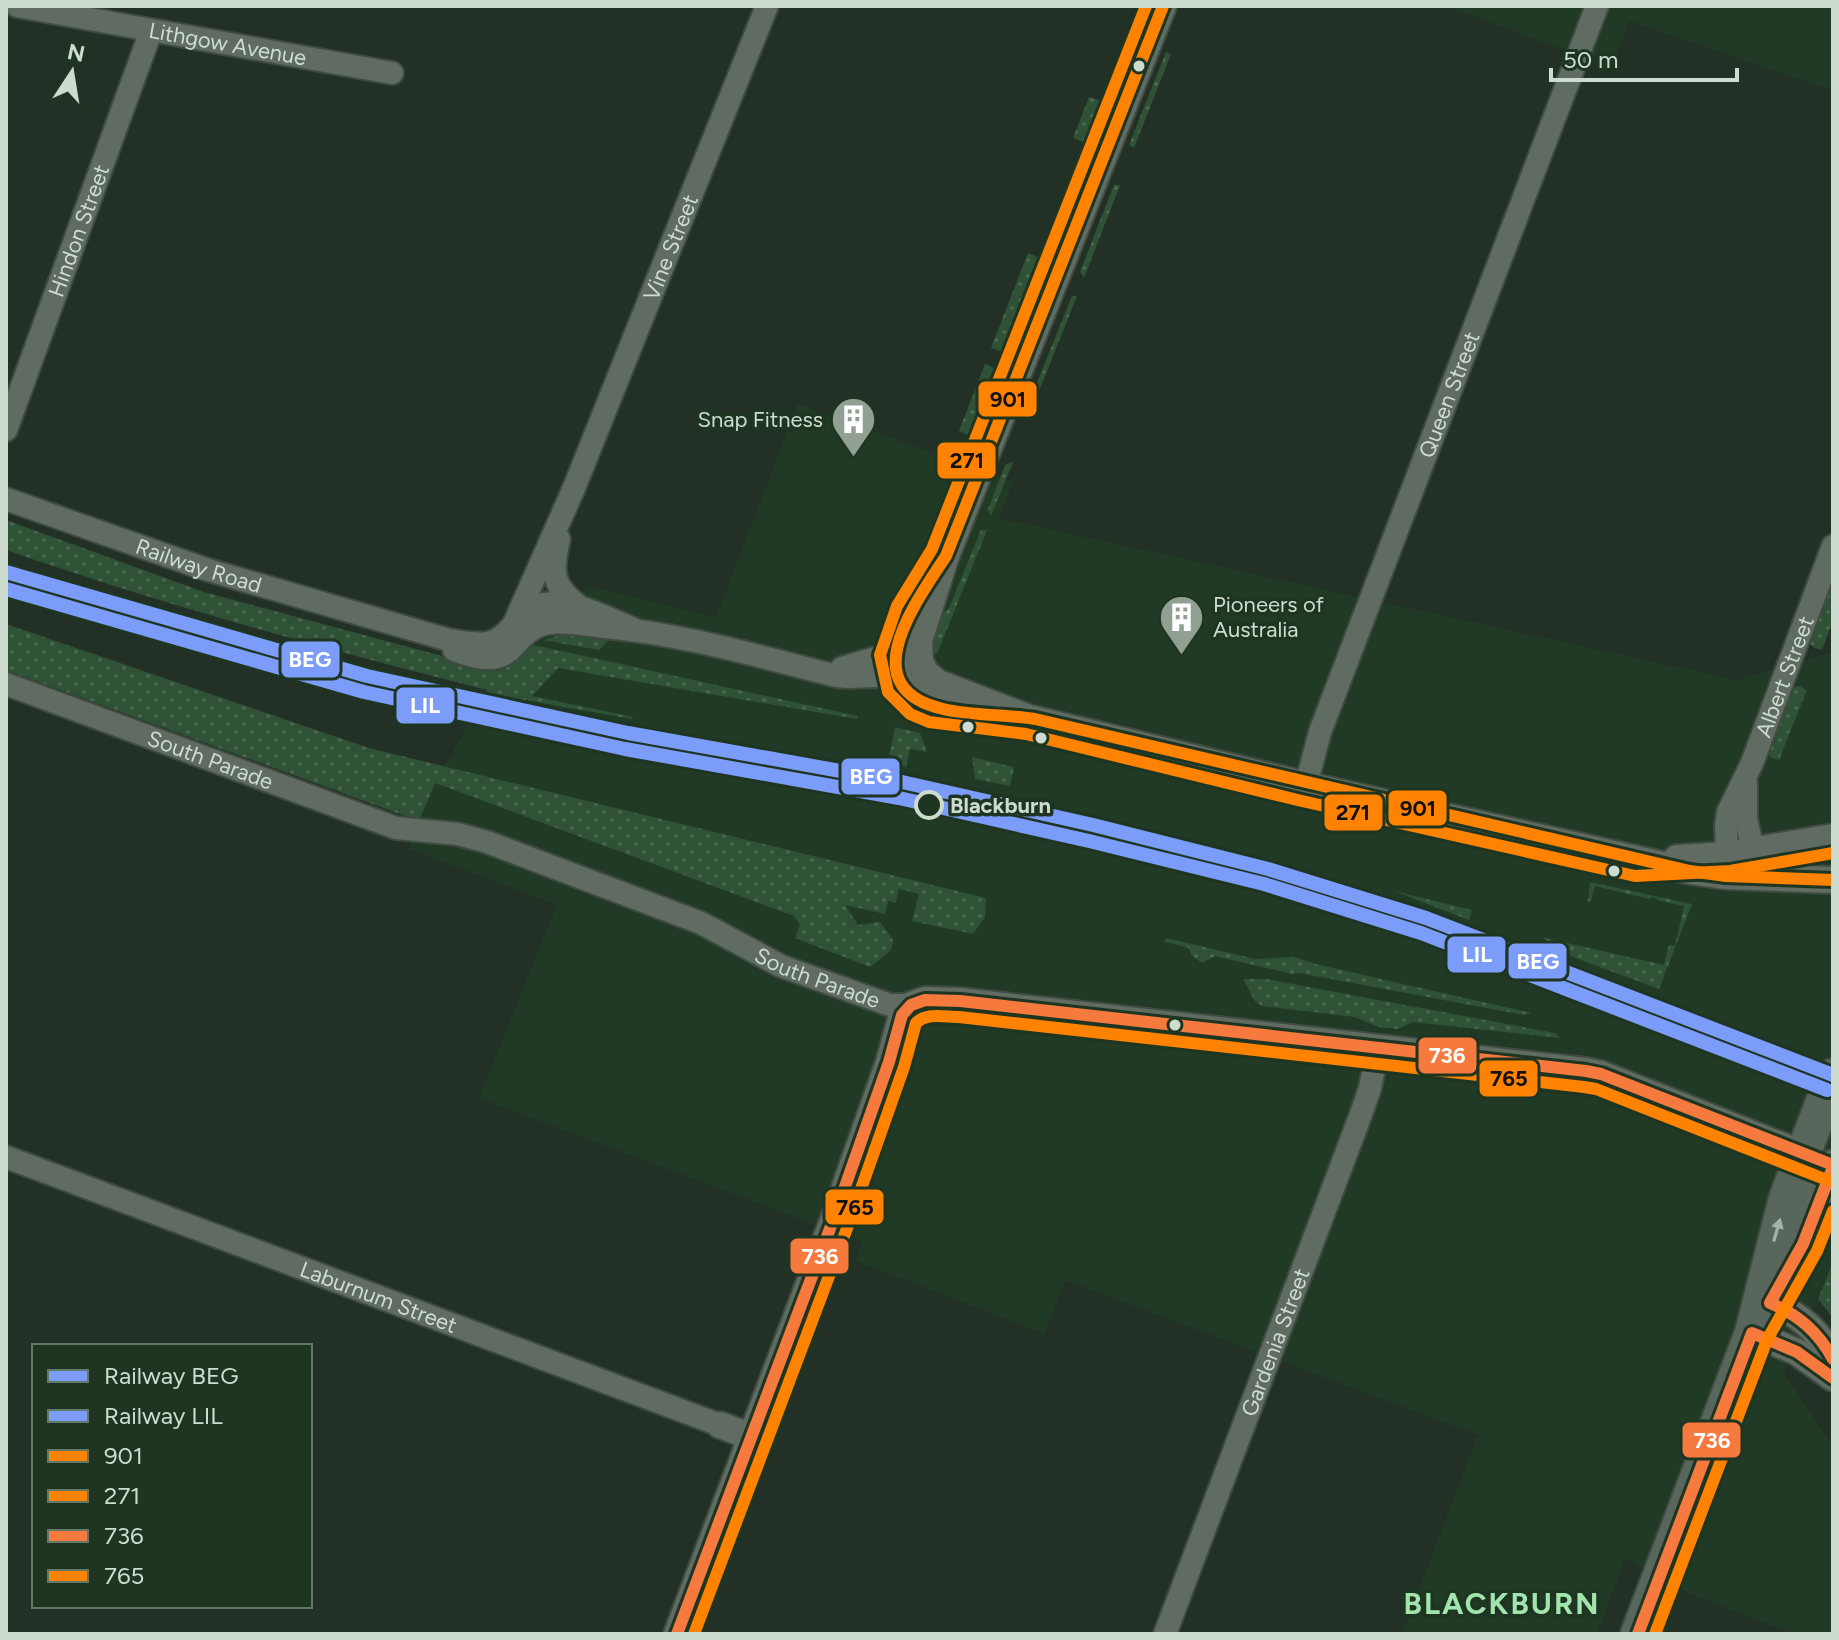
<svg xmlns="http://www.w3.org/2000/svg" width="1839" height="1640" font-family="Figtree,sans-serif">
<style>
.built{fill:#203a25}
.green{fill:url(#green-dots)}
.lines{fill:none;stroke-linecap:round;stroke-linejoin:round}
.minor-casing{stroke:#3f4b41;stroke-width:26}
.tertiary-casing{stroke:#3f4b41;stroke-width:30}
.primary-casing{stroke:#3f4b41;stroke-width:38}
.minor{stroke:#606b62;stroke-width:22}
.tertiary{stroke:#606b62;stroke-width:26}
.primary{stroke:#59665b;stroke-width:34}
.rail{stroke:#636c64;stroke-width:6;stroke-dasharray:12 6;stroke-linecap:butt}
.bus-1-casing{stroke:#1e3522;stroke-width:18}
.bus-2-casing{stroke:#1e3522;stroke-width:18}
.bus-3-casing{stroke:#1e3522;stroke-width:18}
.bus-4-casing{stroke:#1e3522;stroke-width:18}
.bus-1{stroke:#ff8200;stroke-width:12}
.bus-2{stroke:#ff8200;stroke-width:12}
.bus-3{stroke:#f6793e;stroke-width:12}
.bus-4{stroke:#ff8200;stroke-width:12}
.rail-1-casing{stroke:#1e3522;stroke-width:20}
.rail-2-casing{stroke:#1e3522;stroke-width:20}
.rail-1{stroke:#7b9cf8;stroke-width:14}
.rail-2{stroke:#7b9cf8;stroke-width:14}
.oneway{fill:#a5b3a7}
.bus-dot{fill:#cedcd0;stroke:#1e3522;stroke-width:3}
.stop-dot{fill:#1e3522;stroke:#cedcd0;stroke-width:4}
.labels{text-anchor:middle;stroke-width:7;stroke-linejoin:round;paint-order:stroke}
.street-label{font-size:22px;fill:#cedcd0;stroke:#1e3522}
.poi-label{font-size:22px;fill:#cedcd0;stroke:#1e3522;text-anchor:end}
.stop-label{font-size:22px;font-weight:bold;fill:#cedcd0;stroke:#1e3522;text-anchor:start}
.district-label{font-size:30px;font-weight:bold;letter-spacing:2px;fill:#a2e4ad;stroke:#1e3522}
.line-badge{stroke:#1e3522;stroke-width:3}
.badge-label{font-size:22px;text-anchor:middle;font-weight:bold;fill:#fff}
.pale-badge-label{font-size:22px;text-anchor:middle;font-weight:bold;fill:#111}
</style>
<defs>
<pattern id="green-dots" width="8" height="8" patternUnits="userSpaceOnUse" patternTransform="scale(2)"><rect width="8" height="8" fill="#2f5236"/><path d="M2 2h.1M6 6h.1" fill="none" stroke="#4c6a52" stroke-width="1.8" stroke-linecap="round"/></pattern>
</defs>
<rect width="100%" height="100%" fill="#233026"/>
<!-- built -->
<g class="built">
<polygon points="1447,6 1833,6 1833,91 1630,21 1611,68"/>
<polygon points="798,404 1013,482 999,518 1737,680 1833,652 1833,1262 1784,1373 1833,1446 1833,1634 1794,1634 1690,1594 1625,1559 1597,1634 1402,1634 1478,1435 1065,1280 1045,1334 856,1261 862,1242 479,1098 557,905 409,849 432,788 499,671 546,637 586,586 716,617"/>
</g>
<!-- green -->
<g class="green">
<polygon points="1166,52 1171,54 1134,148 1129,145"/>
<polygon points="1089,97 1101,101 1085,143 1073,138"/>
<polygon points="1114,185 1120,185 1084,278 1080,272"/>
<polygon points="1028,253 1040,258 1003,352 991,348"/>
<polygon points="1072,296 1077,296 1039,391 1036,385"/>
<polygon points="985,364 996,369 970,436 959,431"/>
<polygon points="1013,462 991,516 988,509 1005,465"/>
<path d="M6,520l198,72 294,79 36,-26 324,71 -1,3 -299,-51 -26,28 101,21 -1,2 -146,-26 1,-3c-162,-41 -323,-85 -481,-140z"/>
<polygon points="981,530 987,530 937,654 929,651 938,617 949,608"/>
<polygon points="1833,574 1833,621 1822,650 1814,648 1808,641"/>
<polygon points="6,624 369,748 986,898 985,917 973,934 912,921 919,894 899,889 896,903 888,901 885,914 845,905 858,925 880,922 893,940 891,950 870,967 795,938 800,925 794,916 435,783 419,821 6,670"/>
<polygon points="564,634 611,637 599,650 543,640"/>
<polygon points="1799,686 1807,690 1779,760 1770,757 1771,739 1791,688"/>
<polygon points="895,727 920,733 927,752 910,749 906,767 888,763"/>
<polygon points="972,757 1014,767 1010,786 975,779"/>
<polygon points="1590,882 1692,904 1659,989 1573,957 1541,937 1664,965 1669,945 1675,946 1684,906 1660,901 1653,897 1649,899 1595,886 1591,901 1588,902"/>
<polygon points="1394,891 1472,910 1469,920"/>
<polygon points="1166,938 1255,959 1295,957 1315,964 1531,1013 1524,1015 1299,973 1292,974 1215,956 1202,963 1191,955 1189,948 1165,942"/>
<polygon points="1243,979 1266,979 1555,1033 1560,1038 1413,1022 1398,1029 1378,1027 1355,1017 1262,1006 1255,1001"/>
<polygon points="1833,1262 1833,1318 1818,1299"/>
</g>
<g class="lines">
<defs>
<g id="minor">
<path id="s1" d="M17,6l375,67"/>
<path id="s2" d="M6,430l145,-399"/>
<path id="s3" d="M6,499l199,70 244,71c12,2 25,5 38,3 24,-4 32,-35 56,-39 31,-5 63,14 91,25"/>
<path d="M559,539c-8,35 -7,47 22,69"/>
<path id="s4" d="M513,626l61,-138 193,-482"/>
<path d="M454,650c68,27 52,-20 96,-27 18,-2 37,2 55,4 78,7 156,30 232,49 16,3 32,-2 48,1 9,2 14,7 21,13"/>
<polyline points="842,668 882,656 899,641"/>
<path id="s5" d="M6,684l390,144 62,6 29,8 214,81 80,43 109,39h21"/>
<polyline points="1746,783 1746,818 1753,851"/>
<path id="s6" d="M1306,785l14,-53 277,-726"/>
<path id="s7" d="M1727,855l-1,-29 2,-14 24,-49 81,-217"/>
<path id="s8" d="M6,1157l714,268"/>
<path id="s9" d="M1165,1634l196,-520 9,-26 8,-41"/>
</g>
<g id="tertiary">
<polyline points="1163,6 946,556 919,641 920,662 926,673 938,683 1029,718 1306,785 1690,871 1726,876 1833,880"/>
<path d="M917,603c-14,24 -28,52 -17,79l23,21 60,11"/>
<polyline points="1677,858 1727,855 1833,837"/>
<path d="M1770,1303c30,11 48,28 63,56"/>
<polyline points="1752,1333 1797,1352 1833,1378"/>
<polyline points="720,1425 752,1437"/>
<polyline points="677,1634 834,1218 889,1062 902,1015 911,1005 925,1000 960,1001 1586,1071 1601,1074 1803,1154"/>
</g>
<g id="primary">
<polyline points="1771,1301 1803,1244 1833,1167"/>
<polyline points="1638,1634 1752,1333 1786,1199 1833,1076"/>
</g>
</defs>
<!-- minor casing -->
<use href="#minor" class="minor-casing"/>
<!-- tertiary casing -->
<use href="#tertiary" class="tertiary-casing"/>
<!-- primary casing -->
<use href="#primary" class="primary-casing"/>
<!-- minor -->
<use href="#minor" class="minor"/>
<!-- tertiary -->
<use href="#tertiary" class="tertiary"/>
<!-- primary -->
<use href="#primary" class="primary"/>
<!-- rail -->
<path class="rail" d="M1215,871c169,44 335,101 500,158"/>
<defs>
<path id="bus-1" d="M1163,6l-217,550c-30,46 -95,132 -3,153 30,7 61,5 92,10l655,152 36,5 107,4"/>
<polyline id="bus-2" points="1146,6 932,549 897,606 880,655 888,692 910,714 929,722 1026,734 1302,801 1635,876 1730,871 1833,853"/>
<g id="bus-3">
<path d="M1833,1167l-30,77 -33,59c29,12 48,29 63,56"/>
<polyline points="677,1634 834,1218 889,1062 902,1015 911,1005 925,1000 960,1001 1586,1071 1601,1074 1833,1165"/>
<polyline points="1638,1634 1752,1333 1797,1352 1833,1378"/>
</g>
<g id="bus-4">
<path d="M694,1634l155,-411 55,-156 12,-44c11,-11 29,-6 43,-6l625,70 12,2 231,91"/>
<polyline points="1655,1634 1767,1340 1817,1251 1833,1211"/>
</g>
</defs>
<!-- bus-1 casing -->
<use href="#bus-1" class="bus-1-casing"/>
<!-- bus-2 casing -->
<use href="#bus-2" class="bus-2-casing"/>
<!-- bus-3 casing -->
<use href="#bus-3" class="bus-3-casing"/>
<!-- bus-4 casing -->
<use href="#bus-4" class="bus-4-casing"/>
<!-- bus-1 -->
<use href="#bus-1" class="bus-1"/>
<!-- bus-2 -->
<use href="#bus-2" class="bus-2"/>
<!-- bus-3 -->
<use href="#bus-3" class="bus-3"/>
<!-- bus-4 -->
<use href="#bus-4" class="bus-4"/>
<defs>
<polyline id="rail-1" points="6,572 367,676 628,733 902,782 1093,825 1268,869 1426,918 1833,1075"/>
<polyline id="rail-2" points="6,589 364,692 625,749 899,798 1089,841 1264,884 1421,933 1827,1090"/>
</defs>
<!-- rail-1 casing -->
<use href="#rail-1" class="rail-1-casing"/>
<!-- rail-2 casing -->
<use href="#rail-2" class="rail-2-casing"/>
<!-- rail-1 -->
<use href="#rail-1" class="rail-1"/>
<!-- rail-2 -->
<use href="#rail-2" class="rail-2"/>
</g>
<!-- one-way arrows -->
<defs><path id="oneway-solid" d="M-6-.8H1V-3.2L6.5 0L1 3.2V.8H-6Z" transform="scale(2)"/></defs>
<use class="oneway" href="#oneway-solid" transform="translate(1777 1230) rotate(-74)"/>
<!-- icons -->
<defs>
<symbol id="building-pin" viewBox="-11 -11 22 30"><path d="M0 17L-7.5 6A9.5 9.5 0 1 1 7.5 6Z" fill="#92a094" stroke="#1e3522"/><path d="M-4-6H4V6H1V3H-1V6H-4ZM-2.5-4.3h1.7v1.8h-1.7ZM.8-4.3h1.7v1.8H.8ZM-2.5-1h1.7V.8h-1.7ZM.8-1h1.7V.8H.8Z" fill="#fff"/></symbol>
</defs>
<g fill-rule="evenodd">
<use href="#building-pin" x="828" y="394" width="51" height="69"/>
<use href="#building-pin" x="1156" y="592" width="51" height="69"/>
</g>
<!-- markers -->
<g class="bus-dot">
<circle cx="1139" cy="66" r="7"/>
<circle cx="968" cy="727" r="7"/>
<circle cx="1041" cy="738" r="7"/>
<circle cx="1614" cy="871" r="7"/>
<circle cx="1175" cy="1025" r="7"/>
</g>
<circle class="stop-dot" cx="929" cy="805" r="13"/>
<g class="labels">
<!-- street labels -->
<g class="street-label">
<text dy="8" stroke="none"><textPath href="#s1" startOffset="214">Lithgow Avenue</textPath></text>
<text dy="8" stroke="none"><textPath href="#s2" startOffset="212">Hindon Street</textPath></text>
<text dy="8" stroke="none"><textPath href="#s4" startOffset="410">Vine Street</textPath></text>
<text dy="8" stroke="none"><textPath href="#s6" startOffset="416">Queen Street</textPath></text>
<text dy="8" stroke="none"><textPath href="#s3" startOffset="204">Railway Road</textPath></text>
<text dy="8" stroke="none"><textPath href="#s7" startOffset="190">Albert Street</textPath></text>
<text dy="8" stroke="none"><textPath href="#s5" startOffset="218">South Parade</textPath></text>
<text dy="8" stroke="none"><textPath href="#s5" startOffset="866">South Parade</textPath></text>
<text dy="8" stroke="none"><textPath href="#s8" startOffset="398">Laburnum Street</textPath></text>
<text dy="8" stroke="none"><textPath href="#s9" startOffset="312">Gardenia Street</textPath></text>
</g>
<!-- poi labels -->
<g class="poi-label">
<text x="823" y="427">Snap Fitness</text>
<text x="1213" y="612" text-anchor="start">Pioneers of<tspan x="1213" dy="25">Australia</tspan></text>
</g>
<!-- stop labels -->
<g class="stop-label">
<text x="950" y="813">Blackburn</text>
</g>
<!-- district labels -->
<g class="district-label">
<text x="1502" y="1614">BLACKBURN</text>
</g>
</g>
<g class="line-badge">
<rect x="977" y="380" width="61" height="38" rx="8" fill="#ff8200"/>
<rect x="936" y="441" width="61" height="39" rx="8" fill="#ff8200"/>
<rect x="280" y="640" width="61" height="39" rx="8" fill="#7b9cf8"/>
<rect x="395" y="686" width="61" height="39" rx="8" fill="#7b9cf8"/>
<rect x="840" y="757" width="61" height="39" rx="8" fill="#7b9cf8"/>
<rect x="1387" y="789" width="61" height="38" rx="8" fill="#ff8200"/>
<rect x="1323" y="793" width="61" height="39" rx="8" fill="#ff8200"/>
<rect x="1446" y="935" width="61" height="39" rx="8" fill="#7b9cf8"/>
<rect x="1507" y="942" width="61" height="38" rx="8" fill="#7b9cf8"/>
<rect x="1417" y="1036" width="61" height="39" rx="8" fill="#f6793e"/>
<rect x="1478" y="1059" width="61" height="39" rx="8" fill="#ff8200"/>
<rect x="824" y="1188" width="61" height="38" rx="8" fill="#ff8200"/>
<rect x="789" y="1237" width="61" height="38" rx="8" fill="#f6793e"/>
<rect x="1681" y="1421" width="61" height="38" rx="8" fill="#f6793e"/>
</g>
<g class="badge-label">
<text x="310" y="667">BEG</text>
<text x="425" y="713">LIL</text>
<text x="871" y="784">BEG</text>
<text x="1477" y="962">LIL</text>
<text x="1538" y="969">BEG</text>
<text x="1447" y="1063">736</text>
<text x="820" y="1264">736</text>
<text x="1712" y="1448">736</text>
</g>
<g class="pale-badge-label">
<text x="1008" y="407">901</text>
<text x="967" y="468">271</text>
<text x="1418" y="816">901</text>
<text x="1353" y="820">271</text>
<text x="1509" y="1086">765</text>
<text x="855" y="1215">765</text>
</g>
<!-- border -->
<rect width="1839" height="1640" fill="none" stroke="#cedcd0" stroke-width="16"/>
<!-- legend -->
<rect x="32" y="1344" width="280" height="264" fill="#1e3522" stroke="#647868" stroke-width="2"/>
<rect x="48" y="1370" width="40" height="12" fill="#7b9cf8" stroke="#647868" stroke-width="2"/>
<text x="104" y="1384" font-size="24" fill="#cedcd0">Railway BEG</text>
<rect x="48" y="1410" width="40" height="12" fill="#7b9cf8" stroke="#647868" stroke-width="2"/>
<text x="104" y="1424" font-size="24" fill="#cedcd0">Railway LIL</text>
<rect x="48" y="1450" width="40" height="12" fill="#ff8200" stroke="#647868" stroke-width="2"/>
<text x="104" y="1464" font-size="24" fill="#cedcd0">901</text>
<rect x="48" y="1490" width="40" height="12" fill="#ff8200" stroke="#647868" stroke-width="2"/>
<text x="104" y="1504" font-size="24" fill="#cedcd0">271</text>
<rect x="48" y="1530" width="40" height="12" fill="#f6793e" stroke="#647868" stroke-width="2"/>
<text x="104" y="1544" font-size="24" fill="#cedcd0">736</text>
<rect x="48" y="1570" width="40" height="12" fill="#ff8200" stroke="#647868" stroke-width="2"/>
<text x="104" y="1584" font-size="24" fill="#cedcd0">765</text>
<!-- north arrow -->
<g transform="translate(72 72) rotate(12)" stroke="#1e3522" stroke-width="6" paint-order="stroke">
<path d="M0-6L14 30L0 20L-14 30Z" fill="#cedcd0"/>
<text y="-12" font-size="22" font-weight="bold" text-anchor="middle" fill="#cedcd0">N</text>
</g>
<!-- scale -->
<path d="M1551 68v12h186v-12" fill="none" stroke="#cedcd0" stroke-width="4"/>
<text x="1563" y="68" font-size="24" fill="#cedcd0" stroke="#1e3522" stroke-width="6" paint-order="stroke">50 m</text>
</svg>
